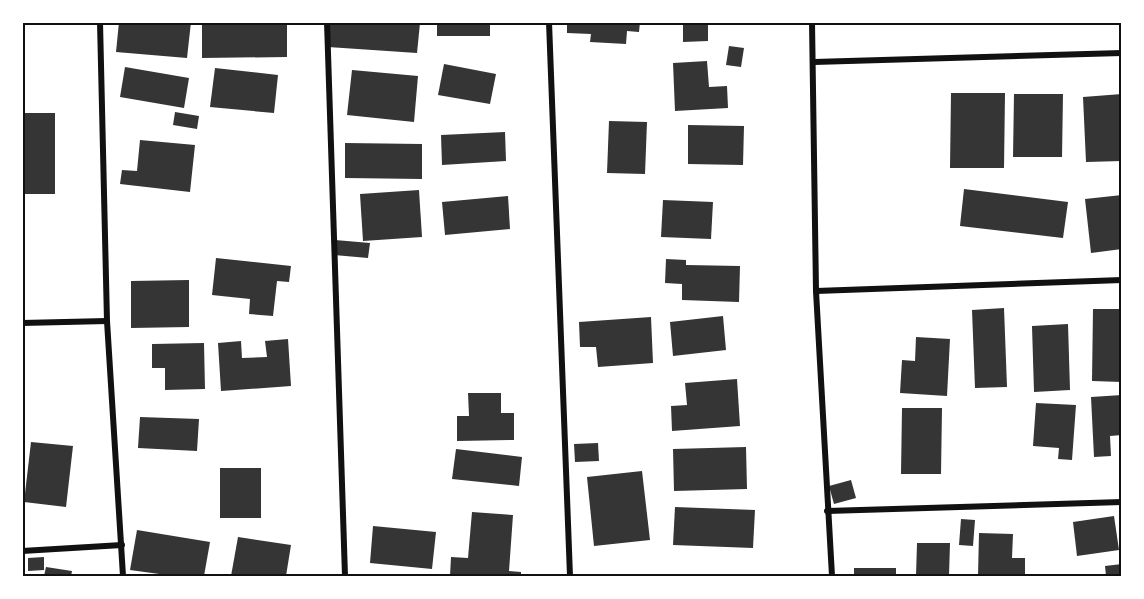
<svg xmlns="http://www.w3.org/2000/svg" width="1144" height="599" font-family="Raleway,sans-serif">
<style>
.building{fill:#353535}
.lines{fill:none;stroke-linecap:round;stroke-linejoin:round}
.minor{stroke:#111;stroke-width:6}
.neatline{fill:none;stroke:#111;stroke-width:2}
</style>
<rect width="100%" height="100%" fill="#fff"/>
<!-- building -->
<g class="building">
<polygon points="119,22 191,22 187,58 116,52"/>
<polygon points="202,22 287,22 287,57 202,58"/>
<polygon points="329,22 420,23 417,53 328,47"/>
<rect x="437" y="22" width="53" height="14"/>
<polygon points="567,22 640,22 639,32 627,31 626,44 590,42 591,34 567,33"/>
<polygon points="683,22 708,22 708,41 683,42"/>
<polygon points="729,46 744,48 741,67 726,65"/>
<polygon points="707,61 709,87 727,86 728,108 675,111 673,63"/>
<polygon points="444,64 496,74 490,104 438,95"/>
<polygon points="125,67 189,78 184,108 120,97"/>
<polygon points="215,68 278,75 274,113 210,107"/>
<polygon points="352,70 418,76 414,122 347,115"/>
<polygon points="951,93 1005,93 1004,168 950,168"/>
<polygon points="1014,94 1063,94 1062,157 1013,157"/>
<polygon points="1122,94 1122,161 1086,162 1083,97"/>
<polygon points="175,112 199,116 197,129 173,125"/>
<rect x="22" y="113" width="33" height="81"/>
<polygon points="609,121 647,122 645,174 607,173"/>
<polygon points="688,125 744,126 743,165 688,164"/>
<polygon points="505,132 506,161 442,165 441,135"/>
<polygon points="140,140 195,145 190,192 120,184 122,170 137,171"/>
<polygon points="345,143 422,144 422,179 345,178"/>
<polygon points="964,189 1068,202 1063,238 960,226"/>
<polygon points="419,190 422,237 363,241 360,194"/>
<polygon points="1122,195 1122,249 1091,253 1085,199"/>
<polygon points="508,196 510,229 445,235 442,202"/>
<polygon points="663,200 713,202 711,239 661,237"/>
<polygon points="335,240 370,243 368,258 334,255"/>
<polygon points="216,258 291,266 289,282 277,281 273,316 249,314 250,299 212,295"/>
<polygon points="666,259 686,260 686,265 740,266 739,302 682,300 682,284 665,283"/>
<polygon points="189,280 189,327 131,328 131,281"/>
<polygon points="1004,308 1007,387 975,388 972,310"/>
<polygon points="1093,309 1122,309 1122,382 1092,381"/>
<polygon points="723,316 726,350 673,356 670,322"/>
<polygon points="651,317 653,363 598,367 596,347 580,347 579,322"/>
<polygon points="1068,324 1070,390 1034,392 1032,326"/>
<polygon points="916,337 950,339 947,396 900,393 902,360 915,361"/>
<polygon points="288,339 291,386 221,391 218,343 241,341 242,358 267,357 265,341"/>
<polygon points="204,343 205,389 165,390 165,368 152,368 152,344"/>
<polygon points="737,379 740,426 672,431 671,406 687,405 685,383"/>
<polygon points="468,393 501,393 501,413 514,413 514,440 457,441 457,416 469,416"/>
<polygon points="1122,395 1122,435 1110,436 1111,456 1094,457 1091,397"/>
<polygon points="1036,403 1076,405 1072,460 1058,459 1059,448 1033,446"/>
<polygon points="902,408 942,408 941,474 901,474"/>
<polygon points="140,417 199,419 197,451 138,448"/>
<polygon points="31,442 73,446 66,507 24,502"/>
<polygon points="598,443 599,461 575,462 574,444"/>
<polygon points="746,447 747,489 674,491 673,449"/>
<polygon points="456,449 522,457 519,486 452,479"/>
<rect x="220" y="468" width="41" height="50"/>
<polygon points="642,471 650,540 594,546 587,477"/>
<polygon points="851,480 856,498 834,504 829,486"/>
<polygon points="675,507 755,510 753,548 673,545"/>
<polygon points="472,512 513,515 509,571 521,572 521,576 450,576 451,557 468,558"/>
<polygon points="1114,516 1119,550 1077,556 1073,522"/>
<polygon points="961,519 975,520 973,546 959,545"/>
<polygon points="373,526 436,532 432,569 370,563"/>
<polygon points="137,530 210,542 204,576 174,576 130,570"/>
<polygon points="979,533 1013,534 1012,558 1025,558 1025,576 978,576"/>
<polygon points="238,537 291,545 286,576 231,576"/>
<polygon points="917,543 950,543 949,576 916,576"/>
<polygon points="44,557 44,570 28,571 28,558"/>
<polygon points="1122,564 1122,576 1106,576 1105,566"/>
<polygon points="46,567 72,571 71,576 44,576"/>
<rect x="854" y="568" width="42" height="8"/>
</g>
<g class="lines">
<!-- minor -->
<g class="minor">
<polyline points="100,22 107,321 123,576"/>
<polyline points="327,22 345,576"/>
<polyline points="549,22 570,576"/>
<polyline points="812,22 816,291 832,576"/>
<polyline points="814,62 1122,53"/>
<polyline points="816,291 1122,280"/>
<polyline points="22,323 107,321"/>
<polyline points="827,511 1122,502"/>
<polyline points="22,551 122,545"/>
</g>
</g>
<!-- border -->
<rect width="1144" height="599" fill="none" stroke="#ffffff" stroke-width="48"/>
<rect x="24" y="24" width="1096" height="551" class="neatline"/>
</svg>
